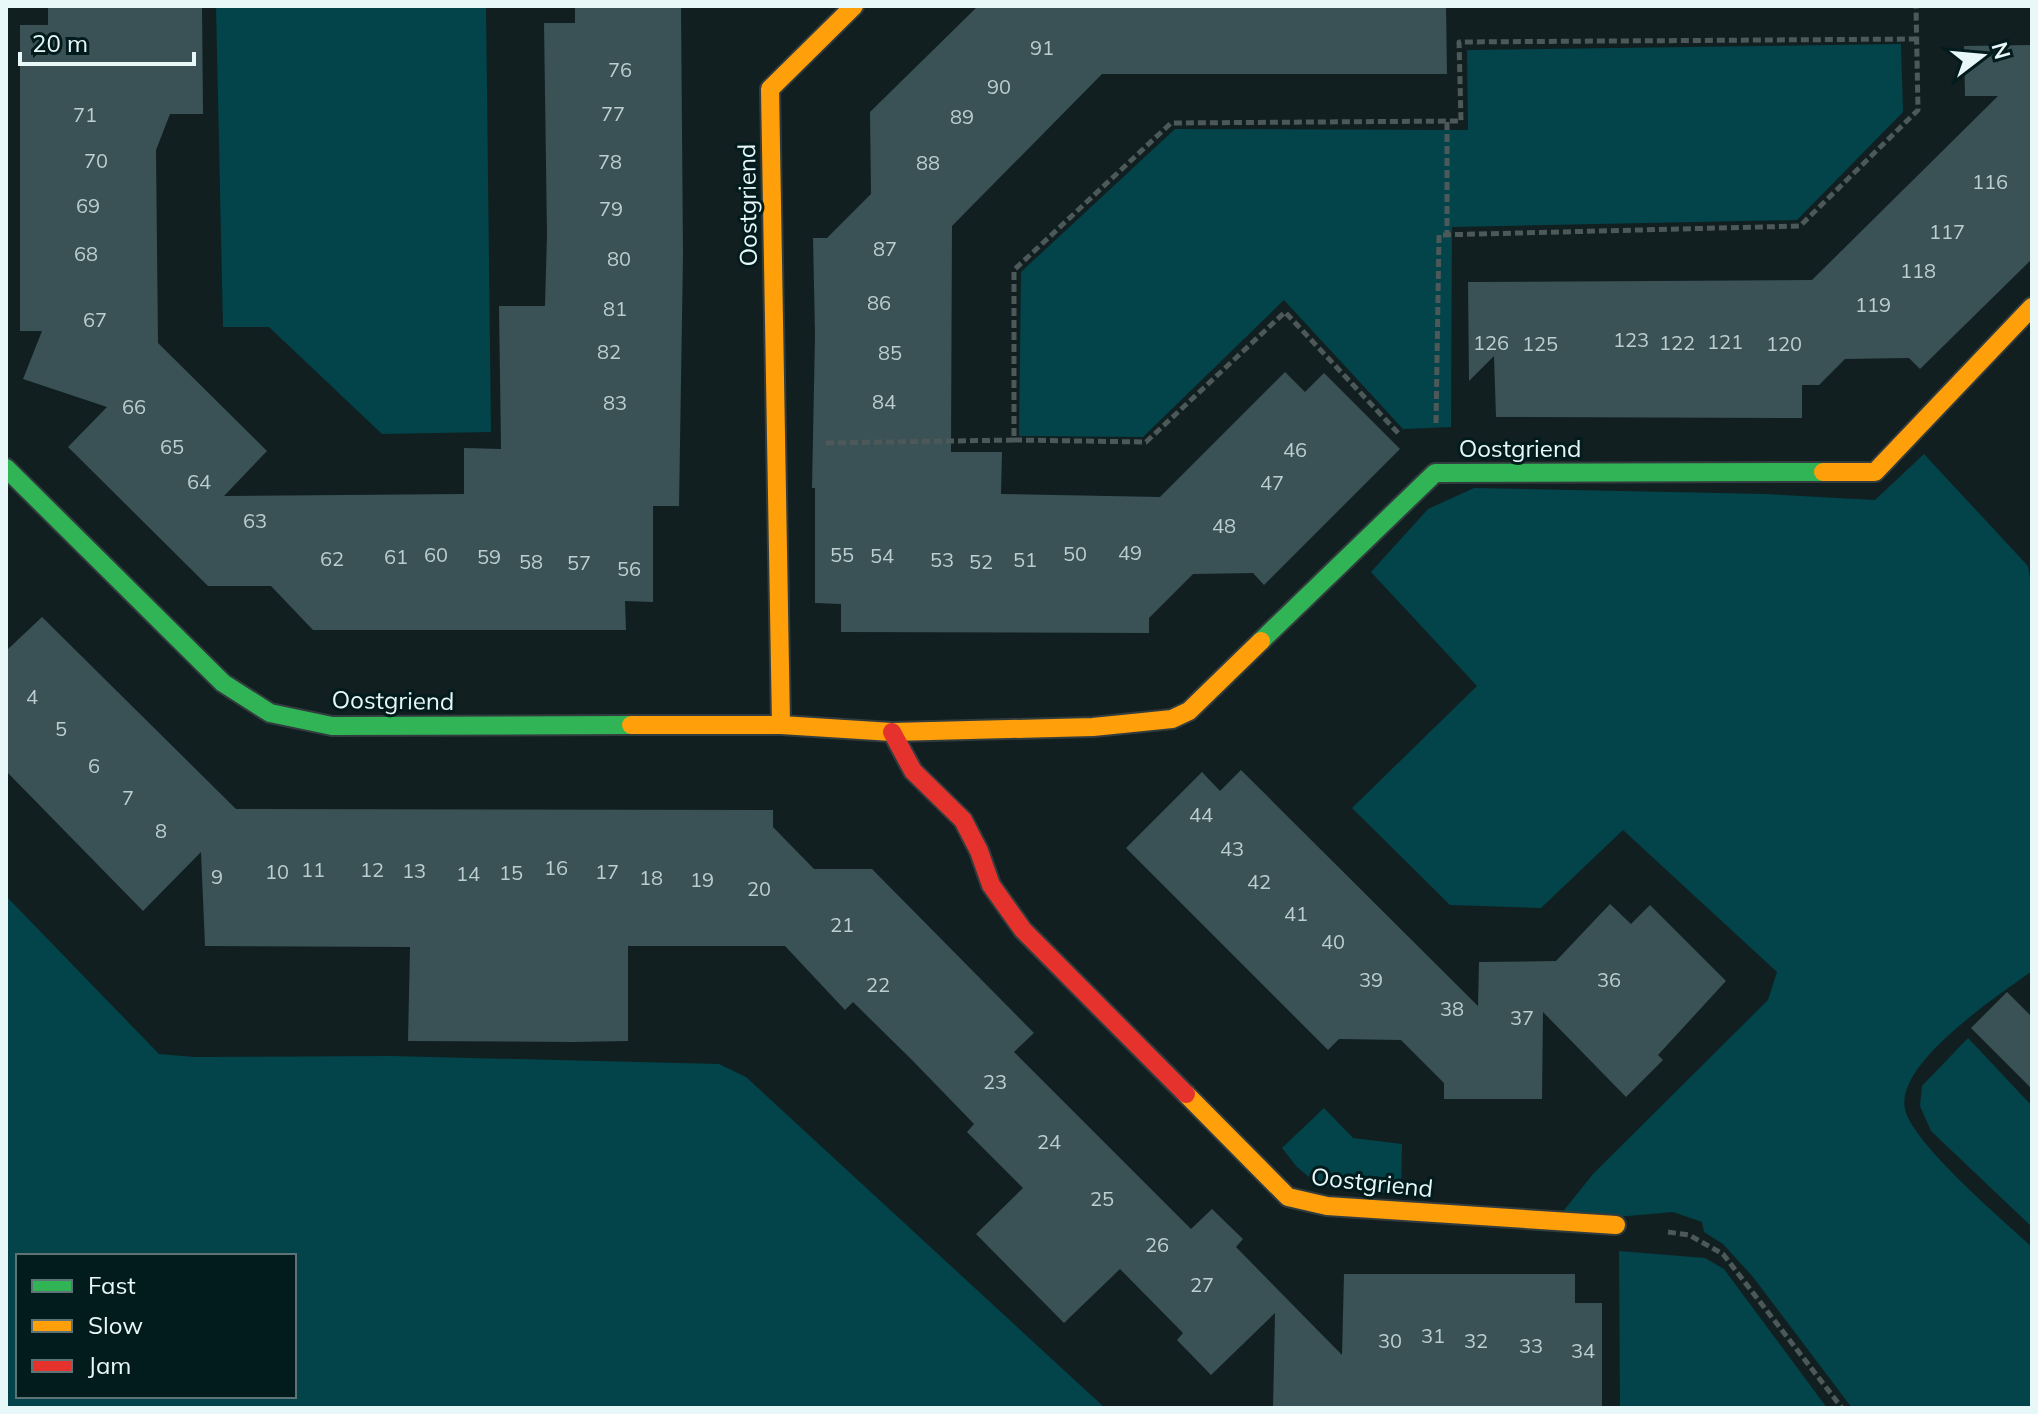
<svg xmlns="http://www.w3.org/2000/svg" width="2038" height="1414" font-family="Mulish,sans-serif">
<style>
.green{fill:#02444a;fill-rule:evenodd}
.building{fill:#3a5255}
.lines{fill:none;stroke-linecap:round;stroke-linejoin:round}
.fast-casing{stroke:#323c3e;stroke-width:22}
.slow-casing{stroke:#323c3e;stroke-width:22}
.jam-casing{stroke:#323c3e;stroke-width:22}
.path{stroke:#4d5859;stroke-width:5;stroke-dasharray:8 4;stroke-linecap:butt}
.fast{stroke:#30b455;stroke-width:18}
.slow{stroke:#ff9f0a;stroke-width:18}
.jam{stroke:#e5322d;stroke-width:18}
.labels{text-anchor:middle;stroke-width:6;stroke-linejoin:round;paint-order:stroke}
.number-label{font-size:20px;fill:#bccecf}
.street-label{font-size:24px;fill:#e8f7f8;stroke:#021b1d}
</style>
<rect width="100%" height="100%" fill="#111f21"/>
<!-- green -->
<g class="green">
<polygon points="216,6 486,6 491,432 382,434 269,327 223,327"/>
<polygon points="1901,44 1903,112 1797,220 1452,227 1451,427 1403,429 1284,300 1143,437 1019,436 1021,272 1175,129 1468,130 1467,50"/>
<path d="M1924,454l104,112 4,23v382c-33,24 -137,92 -127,138 7,34 99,112 127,138v161h-180l-99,-131 -30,-33 -19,-12 -2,-10 -29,-10 -56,5 -56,-3 32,-40 175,-174 9,-28 -154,-142 -82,78 -91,-3 -98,-97 125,-122 -106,-114 57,-63 46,-21 292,6 109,6z"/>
<path d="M6,896l153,158 36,3 196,-1 328,8 27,13 359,331h-1099zM18,1256h276v140h-276z"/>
<polygon points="1968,1038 2032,1106 2032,1227 1931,1131 1920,1106 1922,1086"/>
<polygon points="1324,1108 1353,1138 1402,1144 1401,1195 1320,1186 1297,1167 1282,1148"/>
<polygon points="1619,1251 1705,1258 1724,1269 1827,1408 1620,1408"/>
</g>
<!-- building -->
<g class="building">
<polygon points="48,6 202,6 203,114 170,114 156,150 158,343 267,451 224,496 464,494 464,448 501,449 499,306 545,306 547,235 544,23 575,23 575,6 681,6 683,255 679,506 653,506 653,602 625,601 626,630 313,630 271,586 208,586 68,447 107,407 23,379 42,331 20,331 20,25 48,25"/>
<polygon points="978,6 1446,6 1447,74 1102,74 952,226 951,452 1002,452 1001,494 1160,497 1285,372 1305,392 1324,373 1400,449 1264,585 1253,573 1193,574 1149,618 1149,633 841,632 841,604 815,603 815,488 812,488 815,334 813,238 827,238 871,194 870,112"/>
<polygon points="2032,45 2032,259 1920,369 1909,358 1845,359 1819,385 1802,385 1802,418 1496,417 1494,356 1469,381 1468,282 1812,280 1998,96 1965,96 1964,46"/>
<polygon points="42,617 236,809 773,810 773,827 814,869 872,869 1034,1033 1014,1052 1191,1229 1212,1209 1243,1239 1236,1247 1342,1355 1344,1274 1575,1274 1575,1303 1602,1303 1602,1408 1273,1408 1275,1313 1211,1375 1177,1340 1183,1333 1120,1269 1064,1323 976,1234 1023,1188 967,1132 974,1124 913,1061 853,1002 845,1010 785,946 628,946 628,1041 574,1042 408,1041 410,947 205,946 201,852 143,911 6,771 6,651"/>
<polygon points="1241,770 1478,1006 1479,962 1556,961 1610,904 1631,924 1650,905 1726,981 1658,1055 1663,1060 1626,1097 1543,1012 1542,1099 1444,1099 1444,1083 1401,1040 1339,1039 1328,1050 1126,848 1202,772 1220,791"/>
<polygon points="2007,992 2032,1017 2032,1089 1971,1028"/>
</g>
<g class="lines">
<defs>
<g id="fast">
<polyline points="6,468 223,683 270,713 332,726 631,725"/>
<polyline points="1261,641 1435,473 1823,472"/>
</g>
<g id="slow">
<polyline points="1823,472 1875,472 2032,307"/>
<polyline points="631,725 781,725 892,732 1093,727 1172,719 1189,711 1261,641"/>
<polyline points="781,725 770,89 854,6"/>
<polyline points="1186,1094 1288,1197 1327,1206 1616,1225"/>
</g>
<polyline id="jam" points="892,732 913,771 963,820 979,851 991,885 1023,930 1186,1094"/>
</defs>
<!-- fast casing -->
<use href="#fast" class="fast-casing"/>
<!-- slow casing -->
<use href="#slow" class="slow-casing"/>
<!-- jam casing -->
<use href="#jam" class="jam-casing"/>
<!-- path -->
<g class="path">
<polyline points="1447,122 1447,235"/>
<polyline points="1436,423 1439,235 1800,226 1918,110 1916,6"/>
<polyline points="1014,440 1146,442 1285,312 1399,434"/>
<polyline points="826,443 1014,440 1014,270 1171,123 1461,121 1459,42 1917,39"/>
<polyline points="1668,1232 1689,1235 1723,1254 1842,1408"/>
</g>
<!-- fast -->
<use href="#fast" class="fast"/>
<!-- slow -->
<use href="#slow" class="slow"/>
<!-- jam -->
<use href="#jam" class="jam"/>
</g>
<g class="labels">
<!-- number labels -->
<g class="number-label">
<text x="1042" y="55">91</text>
<text x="620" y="77">76</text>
<text x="999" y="94">90</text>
<text x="613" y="121">77</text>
<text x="85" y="122">71</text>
<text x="962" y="124">89</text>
<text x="96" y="168">70</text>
<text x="610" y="169">78</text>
<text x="928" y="170">88</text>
<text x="1990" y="189">116</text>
<text x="88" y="213">69</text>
<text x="611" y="216">79</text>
<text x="1947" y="239">117</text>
<text x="885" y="256">87</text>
<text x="86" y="261">68</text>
<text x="619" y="266">80</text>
<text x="1918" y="278">118</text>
<text x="879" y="310">86</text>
<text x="1873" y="312">119</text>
<text x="615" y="316">81</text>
<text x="95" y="327">67</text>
<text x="1631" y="347">123</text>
<text x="1725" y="349">121</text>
<text x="1491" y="350">126</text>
<text x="1677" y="350">122</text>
<text x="1540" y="351">125</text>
<text x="1784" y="351">120</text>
<text x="609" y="359">82</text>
<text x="890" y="360">85</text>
<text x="884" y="409">84</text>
<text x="615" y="410">83</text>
<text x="134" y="414">66</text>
<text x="172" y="454">65</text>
<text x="1295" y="457">46</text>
<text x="199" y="489">64</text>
<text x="1272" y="490">47</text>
<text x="255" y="528">63</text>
<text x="1224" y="533">48</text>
<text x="1130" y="560">49</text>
<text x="1075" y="561">50</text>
<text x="436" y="562">60</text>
<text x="842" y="562">55</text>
<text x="882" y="563">54</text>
<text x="396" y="564">61</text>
<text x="489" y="564">59</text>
<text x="332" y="566">62</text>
<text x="942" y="567">53</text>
<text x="1025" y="567">51</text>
<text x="531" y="569">58</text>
<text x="981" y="569">52</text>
<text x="579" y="570">57</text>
<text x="629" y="576">56</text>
<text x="32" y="704">4</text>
<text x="61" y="736">5</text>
<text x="94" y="773">6</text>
<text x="128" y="805">7</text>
<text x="1201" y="822">44</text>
<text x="161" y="838">8</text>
<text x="1232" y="856">43</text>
<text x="556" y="875">16</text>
<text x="313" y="877">11</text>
<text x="372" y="877">12</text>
<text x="414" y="878">13</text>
<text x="277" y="879">10</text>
<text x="607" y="879">17</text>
<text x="511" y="880">15</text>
<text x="468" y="881">14</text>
<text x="217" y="884">9</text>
<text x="651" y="885">18</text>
<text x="702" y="887">19</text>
<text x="1259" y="889">42</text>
<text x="759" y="896">20</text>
<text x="1296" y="921">41</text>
<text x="842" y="932">21</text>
<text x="1333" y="949">40</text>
<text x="1371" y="987">39</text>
<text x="1609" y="987">36</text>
<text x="878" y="992">22</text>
<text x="1452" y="1016">38</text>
<text x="1522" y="1025">37</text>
<text x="995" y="1089">23</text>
<text x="1049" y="1149">24</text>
<text x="1102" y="1206">25</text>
<text x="1157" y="1252">26</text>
<text x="1202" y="1292">27</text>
<text x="1433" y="1343">31</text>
<text x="1390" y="1348">30</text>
<text x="1476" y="1348">32</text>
<text x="1531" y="1353">33</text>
<text x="1583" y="1358">34</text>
</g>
<!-- street labels -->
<g class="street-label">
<text transform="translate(748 205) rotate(-91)" y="8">Oostgriend</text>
<text x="1520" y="457">Oostgriend</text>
<text transform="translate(393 701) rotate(1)" y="8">Oostgriend</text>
<text transform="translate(1372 1183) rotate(6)" y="8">Oostgriend</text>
</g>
</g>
<!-- border -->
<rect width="2038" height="1414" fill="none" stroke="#e8f7f8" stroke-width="16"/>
<!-- legend -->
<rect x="16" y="1254" width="280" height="144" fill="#021b1d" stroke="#5e7375" stroke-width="2"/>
<rect x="32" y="1280" width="40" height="12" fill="#30b455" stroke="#5e7375" stroke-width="2"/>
<text x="88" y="1294" font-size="24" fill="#e8f7f8">Fast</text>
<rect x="32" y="1320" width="40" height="12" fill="#ff9f0a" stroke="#5e7375" stroke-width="2"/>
<text x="88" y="1334" font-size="24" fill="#e8f7f8">Slow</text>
<rect x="32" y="1360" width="40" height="12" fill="#e5322d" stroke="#5e7375" stroke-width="2"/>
<text x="88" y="1374" font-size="24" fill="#e8f7f8">Jam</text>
<!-- north arrow -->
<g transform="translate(1982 56) rotate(74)" stroke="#021b1d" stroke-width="6" paint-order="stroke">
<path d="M0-6L14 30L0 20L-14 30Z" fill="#e8f7f8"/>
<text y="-12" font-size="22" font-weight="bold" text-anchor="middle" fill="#e8f7f8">N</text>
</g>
<!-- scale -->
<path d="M20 52v12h174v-12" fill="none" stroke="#e8f7f8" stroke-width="4"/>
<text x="32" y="52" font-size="24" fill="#e8f7f8" stroke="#021b1d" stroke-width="6" paint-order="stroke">20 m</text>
</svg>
